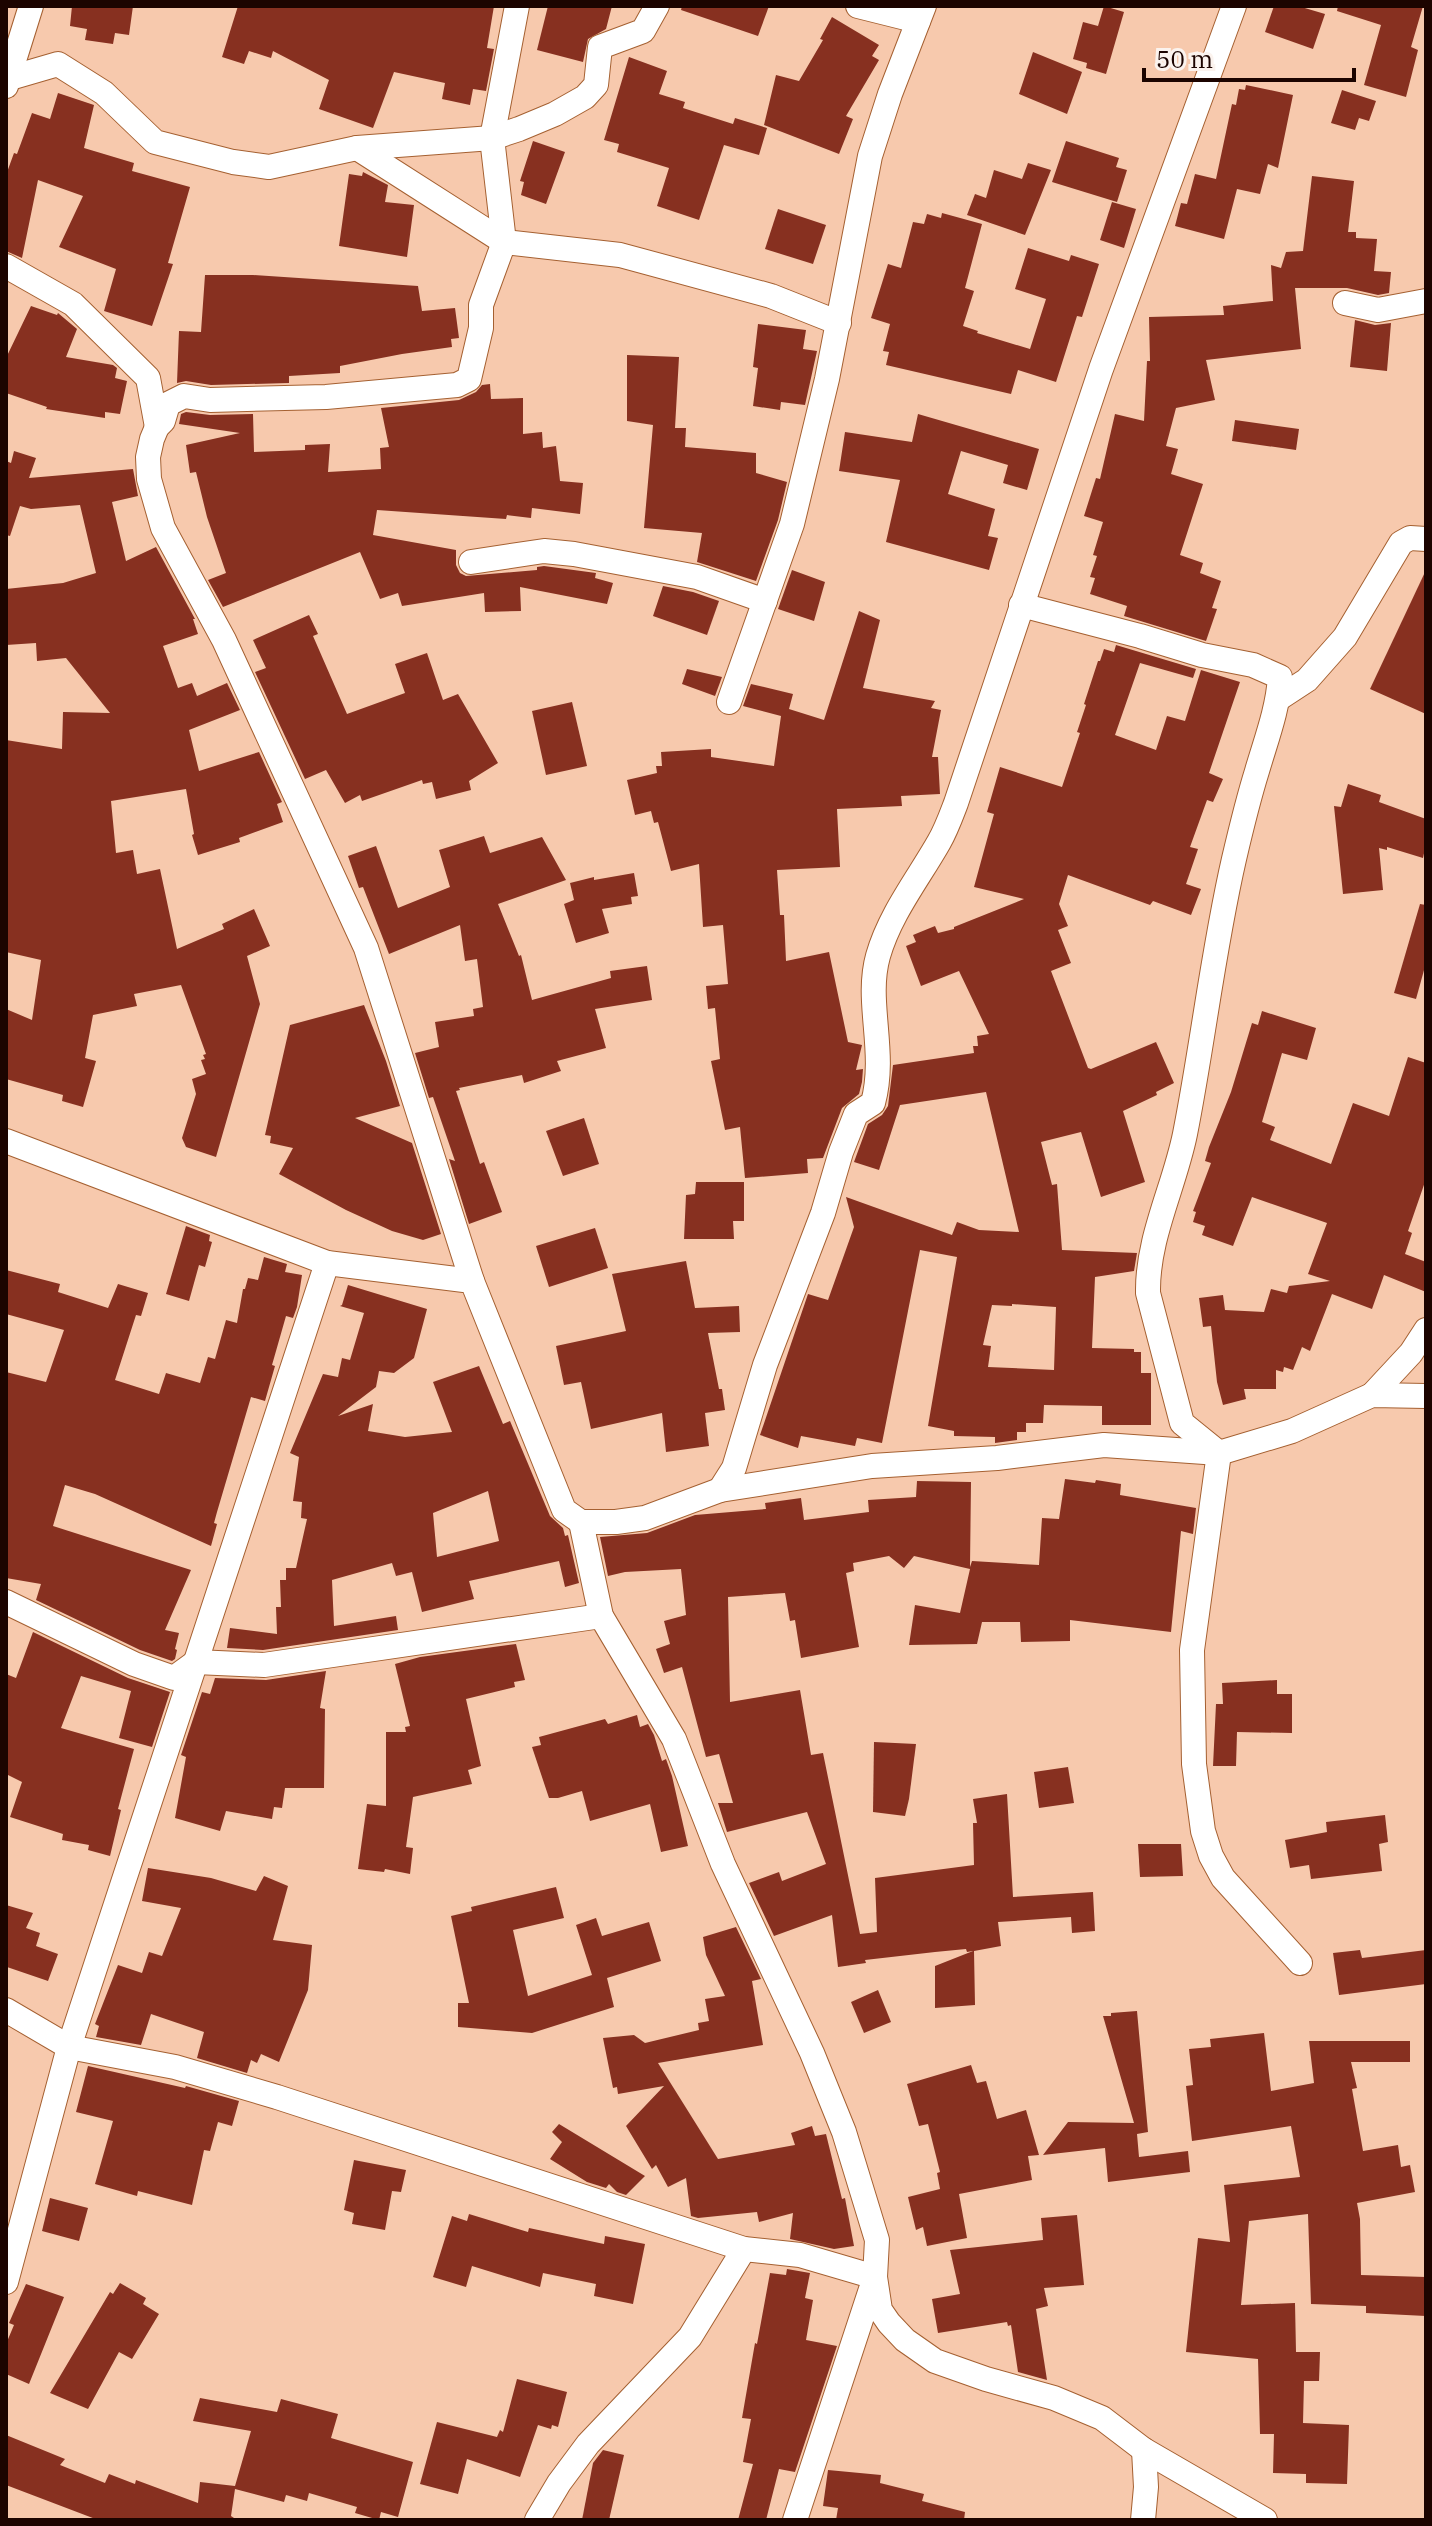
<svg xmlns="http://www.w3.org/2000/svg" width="1432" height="2526" font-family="'IBM Plex Serif',serif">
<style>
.building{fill:#873020;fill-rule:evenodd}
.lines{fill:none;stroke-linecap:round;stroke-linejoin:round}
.minor-casing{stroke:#a56031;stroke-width:26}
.minor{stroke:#fff;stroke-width:24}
</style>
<rect width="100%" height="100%" fill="#f7c9ad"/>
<!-- building -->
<g class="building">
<polygon points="72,6 133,6 129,35 115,33 113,44 85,40 87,29 70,26"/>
<polygon points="238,6 494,6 487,48 494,49 486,91 473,89 470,105 442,99 445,83 394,72 373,128 319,109 329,80 273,51 271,58 249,51 244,64 222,57"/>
<polygon points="548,6 612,6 606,29 588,39 583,62 537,50"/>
<polygon points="682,6 769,6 758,36 681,10"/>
<polygon points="1104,6 1124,12 1106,74 1086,68 1087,63 1073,59 1083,22 1098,26"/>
<polygon points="1274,6 1298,6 1325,14 1313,49 1265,32"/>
<polygon points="1338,6 1423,6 1411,47 1418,50 1406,97 1364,85 1381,25 1337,11"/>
<polygon points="832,17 879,45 872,56 879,60 846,116 853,119 839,154 764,125 776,75 799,81 823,40 820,39"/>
<polygon points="1033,52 1082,72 1067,114 1019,94"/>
<polygon points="629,57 667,71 659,94 685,102 683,108 733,124 735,118 767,128 759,155 724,145 699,220 657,206 669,168 617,152 619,144 604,140"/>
<polygon points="1246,85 1293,95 1278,168 1268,164 1260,194 1237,189 1224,239 1175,226 1181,203 1187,204 1195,174 1216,179 1232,104 1236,105 1239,89 1245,90"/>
<polygon points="1342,90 1376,101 1369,121 1359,118 1355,130 1331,123"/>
<polygon points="58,93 94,105 84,148 134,163 132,171 190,187 168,263 173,264 152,326 104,311 116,269 59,247 83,196 38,180 22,258 6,251 6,175 14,153 17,154 32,113 50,119"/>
<polygon points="533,141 565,152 546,204 521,195 524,182 520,181"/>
<polygon points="1066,141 1119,158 1116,167 1127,170 1117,202 1052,182"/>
<polygon points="1028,163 1051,170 1025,235 967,215 975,194 986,198 994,170 1022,179"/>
<polygon points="363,172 388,185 385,202 414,205 407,257 339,246 349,174 362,176"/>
<polygon points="1312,176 1354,181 1348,232 1356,232 1356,238 1377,239 1374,271 1391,272 1389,293 1378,295 1347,288 1295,288 1301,349 1206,360 1215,400 1176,408 1166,446 1178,449 1171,474 1203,484 1180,555 1203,563 1200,573 1221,581 1212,608 1217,609 1206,641 1124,616 1127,606 1090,594 1095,578 1090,577 1097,556 1093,555 1103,522 1084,516 1096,478 1100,479 1115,414 1144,421 1147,361 1150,361 1149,317 1224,315 1223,306 1273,301 1271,265 1281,268 1286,252 1303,251"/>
<polygon points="1112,202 1136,209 1124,248 1100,240"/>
<polygon points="778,209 826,225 813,264 765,249"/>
<polygon points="942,213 982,224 965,288 974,291 963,326 978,331 977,333 1030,349 1046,299 1015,289 1028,248 1069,261 1071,255 1099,264 1082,317 1077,316 1056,382 1018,370 1011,394 886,365 889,352 883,351 890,324 871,318 888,264 901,268 913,222 924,224 927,214 941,218"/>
<polygon points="205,275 253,275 418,286 422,311 455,308 459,338 451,339 452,347 402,354 340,366 340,373 289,376 289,383 211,385 186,381 177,383 179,331 201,332"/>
<polygon points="31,306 57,315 58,313 77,329 66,357 113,365 117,368 115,378 127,381 120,414 105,412 105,418 46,409 47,407 6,393 6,358"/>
<polygon points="1355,320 1375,325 1391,323 1387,371 1350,367"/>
<polygon points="758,324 806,330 803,349 817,351 805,405 781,402 780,410 753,406 758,368 753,367"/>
<polygon points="627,355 679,357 675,428 686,428 685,447 756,453 756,473 787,482 778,520 756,581 697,562 702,533 644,528 653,425 627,421"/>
<polygon points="490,384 491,399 523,398 523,434 542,432 543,448 556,446 560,481 583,483 580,514 532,508 531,518 507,515 506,519 377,510 373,535 456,550 456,565 460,573 466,576 537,570 537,567 544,566 596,573 595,578 613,583 607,604 520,587 521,611 485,612 484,593 402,606 398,593 380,599 360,552 223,607 208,580 226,573 207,517 196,472 190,473 186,445 240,433 179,424 181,414 186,412 210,415 253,414 254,452 305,450 305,445 330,444 328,472 381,469 380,448 389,447 381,408 459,400 476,392 482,385"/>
<polygon points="918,414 1039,449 1027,490 1003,483 1008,465 961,451 948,494 995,509 988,536 998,538 989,570 886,542 900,480 839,471 845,432 912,442"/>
<polygon points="1235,420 1299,429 1296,450 1232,441"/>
<polygon points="14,451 36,458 29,478 133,469 138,496 112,502 126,561 156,547 195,619 193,619 198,634 163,646 178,688 192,683 197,696 227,683 240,710 189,730 199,771 259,752 282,802 277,804 283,822 239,838 240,842 198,855 192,835 194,834 186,789 111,801 116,853 133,850 137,874 160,869 177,949 224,929 222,924 254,909 270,946 247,956 260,1004 216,1157 186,1147 182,1138 196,1094 192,1079 206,1074 201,1060 205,1059 203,1055 206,1054 181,985 134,994 137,1006 93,1015 85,1058 96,1061 83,1107 62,1101 63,1095 6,1079 6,1009 32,1020 41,960 6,952 6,740 62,749 63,712 110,713 66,658 37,661 36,643 6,645 6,589 63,583 96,573 80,505 31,509 20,506 10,536 6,535 6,461 11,463"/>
<polygon points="792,570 825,582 814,621 778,609"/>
<polygon points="1426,570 1426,714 1370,689"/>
<polygon points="663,586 693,592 719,601 707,635 653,616"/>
<polygon points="859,611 880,620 863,688 935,701 931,708 941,710 932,757 938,757 940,794 901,796 902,806 837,809 840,867 777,870 780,915 784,915 786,961 829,952 848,1042 862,1045 856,1070 863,1069 862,1082 859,1094 842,1108 823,1158 807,1159 808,1173 745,1178 740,1127 725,1130 711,1061 720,1059 715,1008 708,1009 706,986 728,984 723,925 703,927 699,864 671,871 658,822 654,823 651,811 635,815 627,780 657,773 656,766 662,766 661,752 711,749 711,757 774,766 781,716 743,706 751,684 793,694 789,709 824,720"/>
<polygon points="309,615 318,634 313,636 347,714 405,693 395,664 427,653 443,700 458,694 498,763 469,781 471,790 436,799 432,782 423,784 422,780 362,801 360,795 345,803 326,770 305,779 255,672 266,668 253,640"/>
<path d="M1116,645l80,24 -3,9 -53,-15 -25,72 41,15 11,-34 18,5 16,-51 39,12 -31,91 14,6 -10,23 -6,-2 -17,47 8,2 -12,35 15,5 -10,26 -38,-14 -3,4 -82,-30 -9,29 9,22 -10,4 13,33 -20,8 37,97 3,1 65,-27 18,41 -18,9 1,3 -34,16 22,71 -44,15 -20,-65 -40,10 11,43 5,-1 5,66 75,3 -3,18 -39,6 -3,71 42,1v3h7v21h10v52h-49v-19l-58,-1 -1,18h-17v9h-9v8l-22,3v-6l-41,-1v-5l-26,-5 29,-169 -37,-7 -38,193 -25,-5 -2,8 -54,-10 -3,12 -38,-13 48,-141 20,6 26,-73 -8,-30 106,38 5,-13 22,8 40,2 -33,-140 -86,13 -21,65 -25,-8 14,-38 14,-9 6,-9 5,-41 81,-12 -1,-7h5l-1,-10 12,-2 -30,-63 -38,15 -15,-40 10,-4 -3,-7 22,-9 3,7 16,-4v-2l70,-28 -50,-12 20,-73 -7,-2 13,-45 62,20 18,-54 -3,-1 9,-27 -2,-1 14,-43h2l4,-12 10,3zM1012,1304l44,3 -2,63 -66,-3 3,-21 -8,-1 9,-40 20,1z"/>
<polygon points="687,669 722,677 715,696 682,684"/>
<polygon points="572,702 587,766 546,775 532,711"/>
<polygon points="1348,784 1381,795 1379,802 1426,819 1426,844 1423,858 1387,847 1387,850 1379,848 1383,890 1343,894 1334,806 1341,807"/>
<polygon points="484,836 490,853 542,837 566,880 498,904 519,956 521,955 532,1000 611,978 610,971 647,966 652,1000 595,1009 606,1048 557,1061 561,1071 524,1083 522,1075 459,1088 460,1090 456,1091 480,1164 484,1162 502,1212 469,1224 449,1159 455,1161 433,1097 429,1098 415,1053 439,1047 435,1022 474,1016 473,1009 483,1007 477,959 465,961 460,925 389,954 363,887 359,888 348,856 376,846 398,908 450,887 439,850"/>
<polygon points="634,873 638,896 631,897 632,904 602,909 609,933 576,943 564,904 574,900 570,883 594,877 594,880"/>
<polygon points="1420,904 1426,905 1426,963 1416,999 1394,993"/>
<polygon points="364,1005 386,1061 400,1106 355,1118 412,1143 441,1234 423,1240 392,1231 346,1210 279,1174 293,1148 270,1143 271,1136 265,1135 290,1025"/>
<polygon points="1262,1011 1316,1028 1307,1060 1282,1053 1262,1122 1275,1127 1270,1140 1331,1164 1353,1103 1389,1116 1408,1057 1426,1063 1426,1179 1408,1231 1412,1233 1405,1254 1426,1262 1426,1292 1384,1275 1372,1309 1332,1294 1310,1351 1302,1347 1293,1370 1284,1367 1283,1372 1276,1370 1276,1389 1244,1389 1246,1399 1223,1405 1217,1382 1211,1326 1203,1327 1199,1298 1223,1295 1225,1310 1264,1312 1271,1289 1287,1293 1289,1286 1330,1281 1308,1274 1327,1223 1252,1197 1233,1246 1202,1235 1205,1226 1193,1222 1196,1212 1193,1211 1211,1163 1205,1161 1209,1147 1231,1092 1252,1023 1258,1025"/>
<polygon points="584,1118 599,1164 563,1176 546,1131"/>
<polygon points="696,1182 744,1182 744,1221 733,1221 734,1239 684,1239 686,1195 695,1194"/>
<polygon points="186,1226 210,1235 209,1241 212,1242 205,1267 199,1265 189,1301 166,1294"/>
<polygon points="595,1228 608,1268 549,1287 536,1246"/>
<polygon points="264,1257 287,1264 285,1272 302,1275 297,1307 293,1318 286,1316 272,1365 275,1366 265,1401 251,1397 217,1512 214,1523 217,1524 211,1546 95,1494 65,1485 53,1526 191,1570 165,1630 179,1633 175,1649 177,1650 175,1659 172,1661 140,1650 36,1600 41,1584 6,1578 6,1372 46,1382 64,1330 6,1314 6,1270 60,1284 58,1292 108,1308 118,1284 148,1293 141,1316 136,1315 115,1380 159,1394 166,1373 200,1383 208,1357 215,1359 226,1320 237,1323 243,1289 245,1289 248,1278 258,1280"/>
<polygon points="686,1261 695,1308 739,1306 740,1332 708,1333 719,1389 722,1389 725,1410 705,1413 709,1446 666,1452 662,1413 591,1429 581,1382 564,1385 556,1346 626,1331 612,1274"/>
<path d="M348,1285l79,24 -13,49 -20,15 -15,-2 -3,16 -38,29 35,-12 -5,27 37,6 47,-5 -19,-50 46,-16 24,58 7,-3 40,95 13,12 2,8 3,-1 11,48 -14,4 -6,-26 -90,20 5,18 -52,13 -10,-40 -16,4 -4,-13 -60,17 2,46 62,-10 2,14 -135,20 -36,-2 3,-20 47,6 -1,-27h5l-1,-27h6v-12h10l11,-49 -6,-1 1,-16 -9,-1 6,-44 -9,-4 33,-79 15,3 4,-19 8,2 14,-47 -24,-7 2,-1zM488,1491l11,50 -62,16 -4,-44z"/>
<polygon points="1065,1479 1095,1483 1096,1480 1121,1484 1120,1495 1196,1508 1193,1534 1181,1531 1171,1632 1070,1620 1070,1641 1021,1642 1020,1622 982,1622 977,1644 909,1645 915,1605 960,1613 970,1569 914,1556 904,1568 889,1556 853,1563 854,1571 846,1573 859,1647 801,1658 795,1620 790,1621 785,1593 728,1597 730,1702 800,1690 811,1755 823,1753 860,1934 877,1932 875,1878 974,1865 973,1823 977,1823 973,1799 1007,1794 1013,1897 1093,1892 1095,1931 1072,1933 1071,1917 998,1922 1001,1946 974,1951 975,2005 935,2008 935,1966 973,1951 967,1952 966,1949 935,1952 865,1960 866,1963 838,1967 832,1915 774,1936 749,1883 779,1872 782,1881 826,1864 807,1812 727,1832 718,1803 733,1803 719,1754 706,1757 682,1667 664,1673 656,1649 670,1644 664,1621 686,1615 681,1569 625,1572 608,1576 600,1537 647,1533 695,1515 766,1509 765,1503 801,1498 804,1520 869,1512 868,1500 916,1497 917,1481 971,1482 970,1567 972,1561 1039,1565 1042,1518 1059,1519"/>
<polygon points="33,1632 128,1678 170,1692 152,1747 119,1738 131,1691 81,1676 61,1728 134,1749 118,1809 121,1810 110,1856 88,1850 89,1845 62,1840 63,1834 10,1817 22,1782 6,1774 6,1674 16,1678"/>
<polygon points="516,1644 525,1680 514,1682 515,1687 466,1699 481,1766 468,1770 472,1784 413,1797 406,1847 413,1848 410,1874 385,1869 384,1872 358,1869 367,1804 386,1806 386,1732 406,1732 405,1727 410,1726 395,1664 420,1657"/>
<polygon points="326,1671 320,1708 325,1709 324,1788 285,1788 282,1808 274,1807 272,1819 226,1811 220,1831 175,1818 186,1757 181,1755 202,1692 210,1694 215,1678 266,1680"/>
<polygon points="1277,1680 1277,1694 1292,1694 1292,1733 1237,1732 1236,1766 1213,1766 1216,1704 1223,1704 1222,1683"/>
<polygon points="637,1715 640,1727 648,1724 654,1735 662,1761 666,1759 672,1776 688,1846 661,1852 650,1804 590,1821 582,1791 558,1798 549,1798 532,1747 541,1745 539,1737 605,1719 608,1724"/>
<polygon points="874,1742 916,1744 909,1799 905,1816 873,1812"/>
<polygon points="1068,1767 1074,1803 1039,1808 1034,1772"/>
<polygon points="1385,1815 1388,1842 1379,1844 1382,1871 1311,1879 1309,1865 1290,1868 1285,1840 1327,1832 1326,1822"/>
<polygon points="1138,1844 1181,1844 1183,1876 1140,1877"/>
<polygon points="148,1868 211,1878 256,1891 264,1876 288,1886 273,1940 312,1945 308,1990 279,2062 261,2054 257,2063 251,2060 247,2073 197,2058 204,2032 151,2014 141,2045 96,2037 99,2026 95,2024 118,1965 142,1973 149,1952 162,1956 181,1908 142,1901"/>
<polygon points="556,1887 564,1918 513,1930 528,1996 592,1975 576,1925 596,1918 602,1936 649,1922 661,1961 607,1978 614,2007 532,2033 458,2027 458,2003 469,2003 451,1916 472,1911 471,1907"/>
<polygon points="6,1905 33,1913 26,1928 40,1933 36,1946 58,1954 48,1981 7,1967 6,1970"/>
<polygon points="736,1927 761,1979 752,1981 763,2045 658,2063 718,2159 795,2145 791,2133 812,2126 815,2136 826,2134 842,2199 845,2198 854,2246 834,2249 790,2239 793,2213 759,2222 757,2212 698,2218 691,2216 686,2178 668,2187 656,2165 652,2169 626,2126 664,2086 618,2094 617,2087 613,2088 603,2038 634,2035 645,2043 699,2030 698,2023 709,2021 705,1999 725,1996 706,1955 703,1937"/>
<polygon points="1360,1950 1362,1958 1426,1950 1426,1984 1339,1995 1333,1953"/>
<polygon points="878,1990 891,2022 864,2033 851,2002"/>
<polygon points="1137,2011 1148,2132 1137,2134 1139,2157 1188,2151 1190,2172 1108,2182 1105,2148 1043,2155 1068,2122 1134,2123 1103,2016 1111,2016 1111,2013"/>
<polygon points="1264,2033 1271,2091 1314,2083 1309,2041 1410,2041 1410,2062 1351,2062 1357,2088 1352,2089 1363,2151 1398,2145 1401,2167 1410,2165 1415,2192 1357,2203 1360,2219 1361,2275 1426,2277 1426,2316 1366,2313 1366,2306 1311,2304 1308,2214 1249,2221 1241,2305 1295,2303 1296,2352 1320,2352 1319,2381 1304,2381 1303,2423 1349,2425 1347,2484 1306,2483 1306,2474 1273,2473 1274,2434 1260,2434 1258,2359 1186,2352 1198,2238 1230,2242 1224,2185 1300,2177 1291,2126 1192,2141 1186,2086 1193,2085 1189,2049 1211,2047 1210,2039"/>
<polygon points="971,2065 977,2083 986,2081 997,2119 1026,2110 1039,2155 1028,2156 1032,2180 959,2194 967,2238 927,2246 923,2227 916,2230 908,2197 940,2189 937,2173 940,2172 928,2124 919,2126 907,2084"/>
<polygon points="88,2066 185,2088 186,2086 239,2101 232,2126 218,2122 210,2151 204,2150 192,2205 138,2191 137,2196 95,2184 113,2121 76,2112"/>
<polygon points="559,2124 645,2176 626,2195 617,2192 609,2184 606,2188 587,2182 550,2159 562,2142 552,2132"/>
<polygon points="354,2160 406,2170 401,2192 392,2191 385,2230 352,2224 354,2213 344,2210"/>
<polygon points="50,2198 88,2208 79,2241 42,2231"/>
<polygon points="469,2214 528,2232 529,2228 604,2244 605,2236 645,2244 633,2304 594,2296 596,2284 543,2273 540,2287 472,2266 466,2287 433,2277 452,2216 467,2221"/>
<polygon points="1077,2215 1084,2285 1044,2288 1048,2306 1036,2309 1047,2380 1018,2372 1011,2325 1008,2326 1007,2322 938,2333 932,2299 960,2294 950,2250 1043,2240 1041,2218"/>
<polygon points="787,2269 810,2273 805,2298 813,2300 806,2340 837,2346 795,2472 779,2469 766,2520 738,2520 753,2464 743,2462 751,2419 742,2418 755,2343 757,2344 770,2273 786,2275"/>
<polygon points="120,2283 146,2298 143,2304 159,2314 132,2359 119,2352 88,2409 50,2393 110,2292 113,2294"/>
<polygon points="26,2284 64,2297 29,2384 6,2374 6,2344 14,2325 9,2323"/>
<polygon points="517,2379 567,2392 558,2427 552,2425 551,2429 538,2425 520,2477 467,2459 458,2494 420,2484 437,2422 497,2437 500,2430 503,2432"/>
<polygon points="200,2398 277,2412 281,2399 338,2414 331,2438 413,2462 398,2517 381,2512 379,2520 355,2513 357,2507 309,2493 307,2501 286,2495 284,2502 235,2489 231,2516 237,2520 98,2520 6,2485 6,2435 65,2459 60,2465 105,2483 109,2474 135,2484 136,2480 198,2503 200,2482 235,2486 251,2431 193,2421"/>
<polygon points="603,2450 624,2455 609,2520 582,2520 593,2463"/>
<polygon points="828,2470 881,2475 880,2483 924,2494 922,2501 965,2512 964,2520 836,2520 838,2508 823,2506"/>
</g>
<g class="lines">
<defs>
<g id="minor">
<polyline points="858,6 918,21"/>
<polyline points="10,78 58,64 104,93 155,142 233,162 269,167 357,148 492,138 519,129 555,114 585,97 596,85 600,47 643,31 657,6"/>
<polyline points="6,86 31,6"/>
<polyline points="357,148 504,242 620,255 771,296 839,323"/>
<polyline points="6,266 73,304 148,378 157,427"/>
<polyline points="1345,303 1378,310 1426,301"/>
<polyline points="471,562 544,551 574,554 697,577 765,601"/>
<path d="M1021,605l119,31 62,19 51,10 27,12c-2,32 -14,63 -23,94 -9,29 -16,58 -23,88 -21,91 -31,184 -49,275 -11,54 -38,104 -37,159l34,130 37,30 -27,197 2,114 9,67 8,25 12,22 77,85"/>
<polyline points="1278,699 1307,680 1345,637 1401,543 1410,538 1426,539"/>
<polyline points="729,702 792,524 827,379 870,156 890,94 924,6"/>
<polyline points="6,1141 327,1263 472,1281 564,1510 581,1522 616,1522 645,1518 720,1490 872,1466 997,1458 1104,1445 1219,1453 1292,1431 1372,1395 1426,1396"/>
<polyline points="472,1281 366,948 224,640 163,528 149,479 148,457 152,439 157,427 163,421 168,404 184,396 210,400 326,397 457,385 469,379 481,328 481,305 504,242 492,138 517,6"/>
<polyline points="1372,1395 1411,1353 1426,1330"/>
<path d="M720,1490l14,-22 31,-103 58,-152 18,-61 15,-38 17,-11c14,-52 -8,-101 5,-147 12,-42 40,-77 61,-114 7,-12 12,-26 17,-39l145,-434 133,-363"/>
<polyline points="581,1522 601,1616 674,1739 723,1864 812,2053 844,2132 877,2240 875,2277 880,2310 889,2323 905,2340 935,2361 986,2379 1054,2398 1102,2418 1144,2450 1265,2520"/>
<polyline points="6,1602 134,1664 174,1678 196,1662 264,1665 601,1616"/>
<polyline points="6,2010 69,2047 175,2067 277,2097 744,2249 800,2255 875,2277 795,2520"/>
<polyline points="6,2282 69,2047 327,1263"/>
<polyline points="537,2520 559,2483 588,2444 690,2337 744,2249"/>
<polyline points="1143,2520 1146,2487 1144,2450"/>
</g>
</defs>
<!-- minor casing -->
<use href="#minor" class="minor-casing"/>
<!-- minor -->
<use href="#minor" class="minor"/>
</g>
<!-- border -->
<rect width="1432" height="2526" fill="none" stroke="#1c0400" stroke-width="16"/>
<!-- scale -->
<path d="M1144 68v12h210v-12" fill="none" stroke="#1c0400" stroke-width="4"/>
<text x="1156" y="68" font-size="24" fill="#1c0400" stroke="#fbf3ee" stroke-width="6" paint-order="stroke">50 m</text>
</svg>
